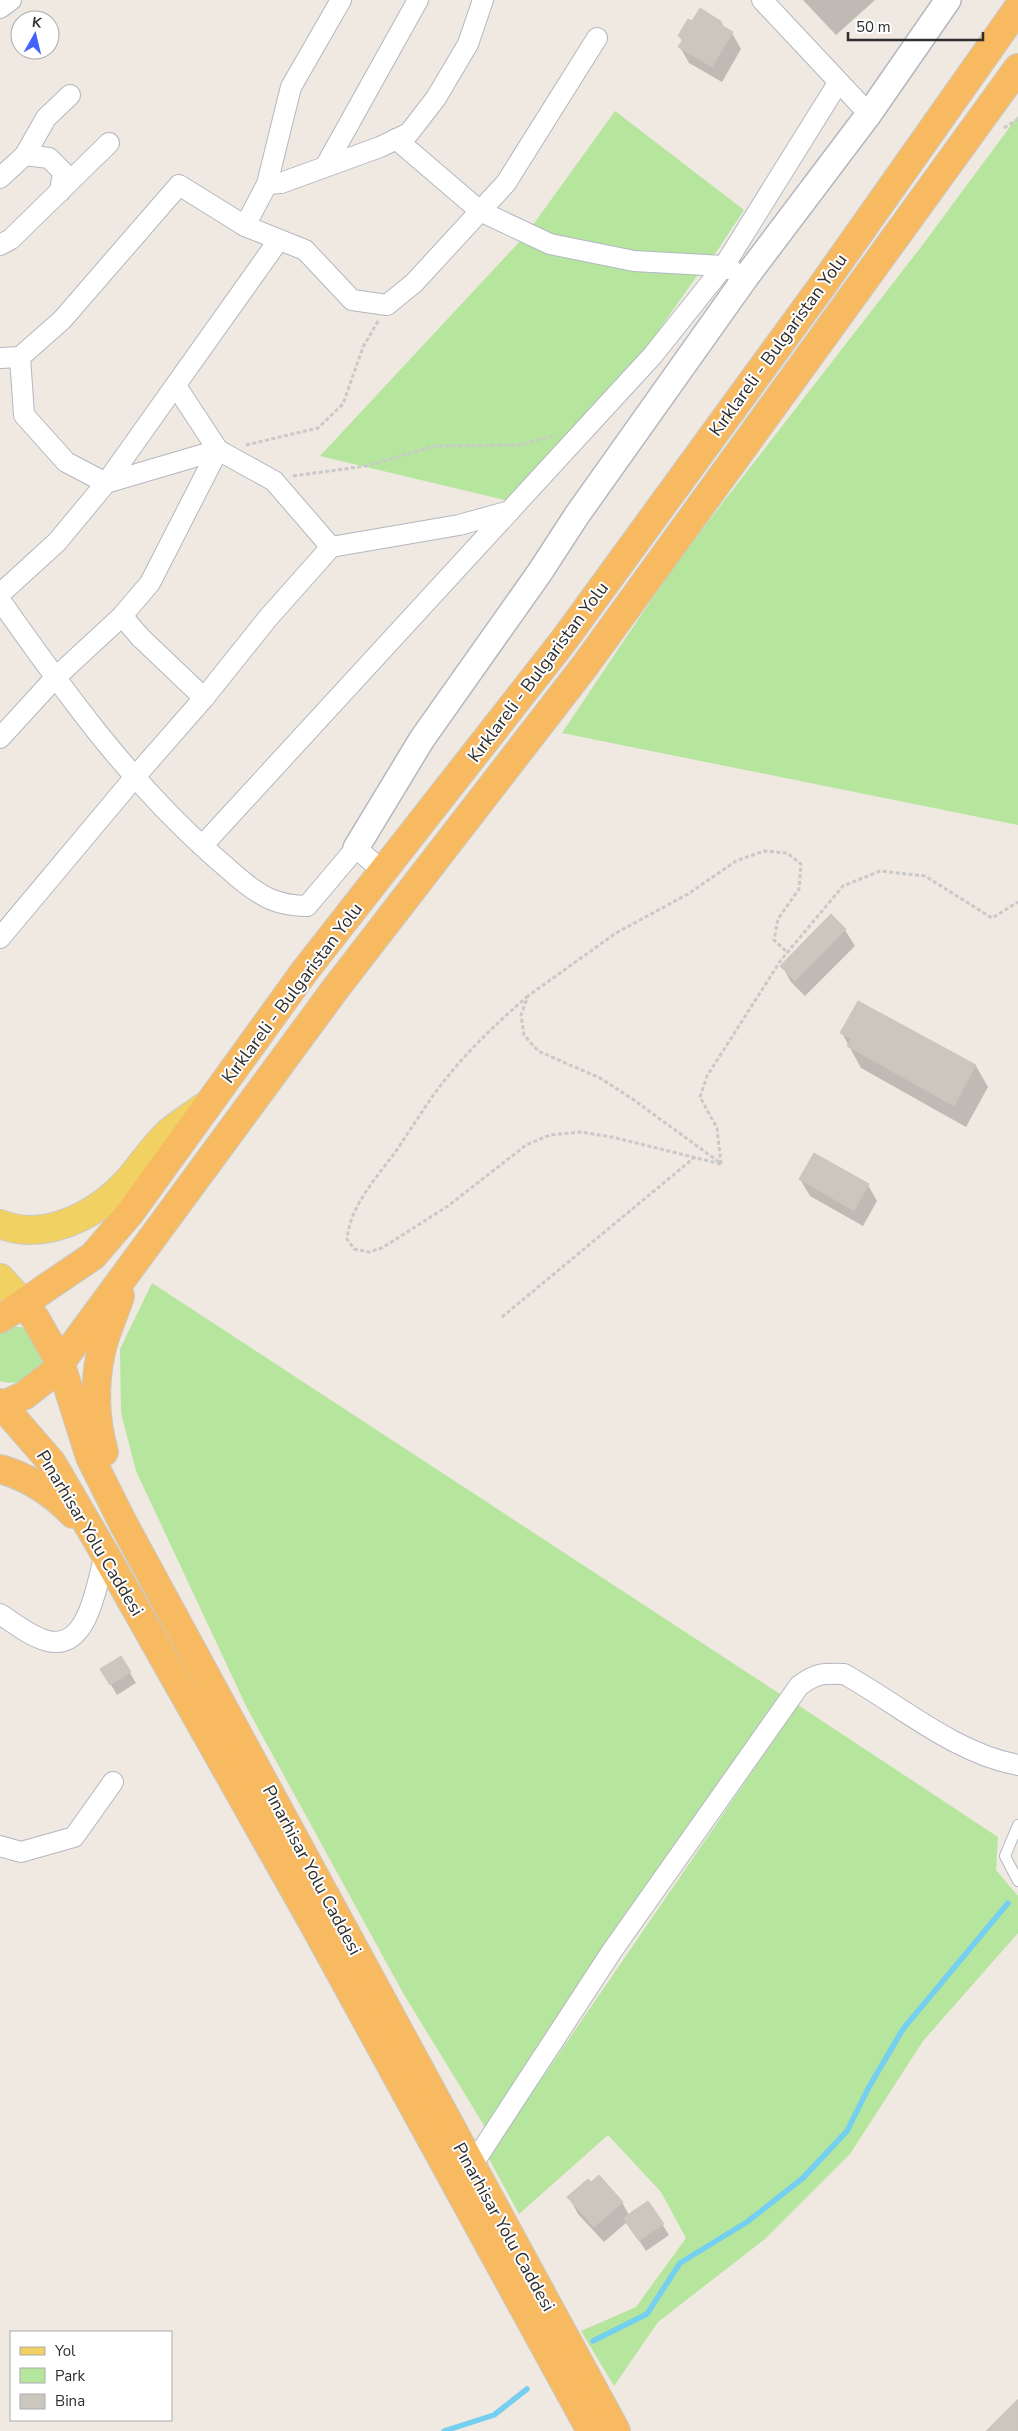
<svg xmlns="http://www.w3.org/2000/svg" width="1018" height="2431" font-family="'Nunito Sans',sans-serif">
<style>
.green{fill:#b6e59e}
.shadow{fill:#0003}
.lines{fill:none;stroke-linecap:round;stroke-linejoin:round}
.stream{stroke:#75cff0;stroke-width:5.5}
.building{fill:#cbc7bf;stroke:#cbc5ba}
.service-casing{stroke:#b4b7c1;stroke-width:12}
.minor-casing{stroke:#b4b7c1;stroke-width:22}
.tertiary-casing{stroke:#b4b7c1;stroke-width:28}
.primary-casing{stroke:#c9c9c9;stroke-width:30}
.trunk-casing{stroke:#c9c9c9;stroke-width:30}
.path{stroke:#c9c9c9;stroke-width:3;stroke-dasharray:4 2.5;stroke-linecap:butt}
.service{stroke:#fff;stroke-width:10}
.minor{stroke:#fff;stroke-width:20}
.tertiary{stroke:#fff;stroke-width:25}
.primary{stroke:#f2d163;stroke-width:28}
.trunk{stroke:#f8ba60;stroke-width:28}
.labels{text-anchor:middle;stroke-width:4;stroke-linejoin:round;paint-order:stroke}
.street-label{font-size:18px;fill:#2e2e2e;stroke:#fff}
</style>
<rect width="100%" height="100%" fill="#efe9e1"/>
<!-- green -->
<g class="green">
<polygon points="615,111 744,210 711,260 637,256 530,229"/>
<polygon points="1018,116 1018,825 562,733 676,563 921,247"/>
<polygon points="522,239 699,273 630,371 509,501 320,456"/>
<path d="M152,1283l628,411c-100,143 -200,286 -295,433l-82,-134 -156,-285 -111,-237 -15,-58 -1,-64z"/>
<path d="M7,1325l19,3c5,7 16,18 17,26 1,23 -25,33 -43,27v-53z"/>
<polygon points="798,1705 998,1837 996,1870 1018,1896 1018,1933 923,2041 850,2154 765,2239 658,2322 614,2386 581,2331 636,2307 686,2238 661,2192 608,2135 519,2214 488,2157"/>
</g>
<!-- shadow -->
<g class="shadow">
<polygon points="803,0 875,0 836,35"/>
<polygon points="692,23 722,23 725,29 732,33 741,49 722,82 689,63 680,47 683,42 679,36"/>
<polygon points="831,916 845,930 855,946 805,996 791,982 782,966"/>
<polygon points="858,1003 976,1066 988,1087 966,1127 861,1068 842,1033"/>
<polygon points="800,1179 868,1185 877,1201 863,1226 810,1196"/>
<polygon points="121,1658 136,1683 117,1695 102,1669"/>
<polygon points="591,2184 622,2202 629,2215 662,2224 669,2235 646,2251 627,2222 604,2242 578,2214 569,2197"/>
</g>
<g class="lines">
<!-- stream -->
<g class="stream">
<polyline points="593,2341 647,2314 680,2263 747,2222 803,2178 847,2131 869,2087 903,2029 1008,1903"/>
<polyline points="444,2431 494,2415 527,2389"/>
</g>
</g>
<!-- building -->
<g class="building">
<polygon points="700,8 722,22 721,25 733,32 712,67 678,47 683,39 678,36 688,19 692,21"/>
<polygon points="831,914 846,929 795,981 780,966"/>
<polygon points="858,1001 976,1065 954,1106 847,1046 851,1039 840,1033"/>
<polygon points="814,1153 869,1184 854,1211 799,1179"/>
<polygon points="121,1656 131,1672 110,1685 100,1669"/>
<polygon points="599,2175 623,2202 594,2227 567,2197 588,2179 591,2182"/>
<polygon points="648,2201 664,2224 639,2241 623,2218"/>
<polygon points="1018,2399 1018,2431 986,2431"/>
</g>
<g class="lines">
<defs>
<polyline id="service" points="1018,1825 1005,1856 1018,1881"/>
<g id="minor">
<polyline points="762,0 869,114"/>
<polyline points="0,8 11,0"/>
<polyline points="396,139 480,211 550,244 634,261 724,266 732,270"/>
<polyline points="25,155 46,118 70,95"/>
<polyline points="326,165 418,0"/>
<polyline points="0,178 25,155 49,158 63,172 60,192"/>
<polyline points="267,184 281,183 380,147 409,133 436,98 468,44 483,0"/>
<polyline points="245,226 267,184 291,87 341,0"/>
<polyline points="0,245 11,239 109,143"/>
<polyline points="20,357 24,415 66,462 106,483 218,450 274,481 331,547 459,525 510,511"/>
<polyline points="0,358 20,357 62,320 179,185 245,226 305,250 352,300 387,305 414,283 506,183 597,38"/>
<polyline points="0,594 57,542 106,483 278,241"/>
<path d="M0,600c64,91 127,179 210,253 19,16 37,35 60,46 12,5 24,7 37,7l49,-58 28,24"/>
<polyline points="122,616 140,637 204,698"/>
<polyline points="0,738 55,678 122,616 150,583 218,450 176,386"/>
<polyline points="202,846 653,355 724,266 838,83"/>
<polyline points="0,938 134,778 204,698 268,618 331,547"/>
<path d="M0,1614c14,9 31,23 48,27 41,10 49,-59 57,-87"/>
<polyline points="0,1846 21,1852 74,1837 113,1782"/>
<path d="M471,2167l141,-216 187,-265c17,-13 24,-13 45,-12 56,31 110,79 174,91"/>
</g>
<polyline id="tertiary" points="356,848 422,739 540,572 577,515 746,277 869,114 948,0"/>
<g id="primary">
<path d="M0,1224c43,18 94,-8 124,-39 15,-16 27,-35 42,-50 10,-10 25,-18 36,-27"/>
<polyline points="0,1278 24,1304"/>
</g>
<g id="trunk">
<polyline points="24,1304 35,1318 60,1362 90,1457 123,1523 616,2431"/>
<polyline points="0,1319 93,1256 130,1213 304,972 564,640 822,286 1018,8"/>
<polyline points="0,1403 52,1463 105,1554 313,1923 591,2431"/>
<polyline points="0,1407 25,1395 53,1373 336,988 584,667 1018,68"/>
<path d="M104,1452c-9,-32 -10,-68 -3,-100 4,-19 13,-37 19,-56"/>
<path d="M0,1469c28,8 53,24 73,45"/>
</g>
</defs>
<!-- service casing -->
<use href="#service" class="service-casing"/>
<!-- minor casing -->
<use href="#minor" class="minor-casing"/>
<!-- tertiary casing -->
<use href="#tertiary" class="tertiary-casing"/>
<!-- primary casing -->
<use href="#primary" class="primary-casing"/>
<!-- trunk casing -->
<use href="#trunk" class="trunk-casing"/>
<!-- path -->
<g class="path">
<polyline points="1004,128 1018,119"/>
<polyline points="246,445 318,428 343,404 363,347 378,321"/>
<polyline points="293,476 366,466 435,446 521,445 555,435"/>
<path d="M528,996c-35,30 -69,63 -96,101 -13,19 -25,38 -38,57 -19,25 -44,53 -47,85l7,10 15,3 13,-4 66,-42 78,-61 24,-10 30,-3 32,5 109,27"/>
<polyline points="719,1162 634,1100 600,1078 538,1051 524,1035 521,1015 528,996 567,968 616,933 688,894 736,861 764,851 787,853 801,864 799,889 778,919 774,940 787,952"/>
<polyline points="721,1164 717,1128 700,1097 707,1076 781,960 843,886 880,871 925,876 992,918 1018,902"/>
<polyline points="502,1317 695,1157"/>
</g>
<!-- service -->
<use href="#service" class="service"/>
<!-- minor -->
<use href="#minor" class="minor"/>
<!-- tertiary -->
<use href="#tertiary" class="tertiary"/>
<!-- primary -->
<use href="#primary" class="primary"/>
<!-- trunk -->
<use href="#trunk" class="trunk"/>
</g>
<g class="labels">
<!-- street labels -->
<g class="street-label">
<text transform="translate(778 345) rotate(-54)" y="6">Kırklareli - Bulgaristan Yolu</text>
<text transform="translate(538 672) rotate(-53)" y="6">Kırklareli - Bulgaristan Yolu</text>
<text transform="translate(292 993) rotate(-53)" y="6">Kırklareli - Bulgaristan Yolu</text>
<text transform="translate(90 1533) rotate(59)" y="6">Pınarhisar Yolu Caddesi</text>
<text transform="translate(312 1870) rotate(62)" y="6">Pınarhisar Yolu Caddesi</text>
<text transform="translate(504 2227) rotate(61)" y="6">Pınarhisar Yolu Caddesi</text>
</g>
</g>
<!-- legend -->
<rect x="10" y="2331" width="162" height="90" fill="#ffffff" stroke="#ababab"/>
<rect x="20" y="2347" width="25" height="8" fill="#f2d163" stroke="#ababab"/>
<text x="55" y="2356" font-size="15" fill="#2e2e2e">Yol</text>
<rect x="20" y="2368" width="25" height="15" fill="#b6e59e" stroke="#ababab"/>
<text x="55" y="2381" font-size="15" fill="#2e2e2e">Park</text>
<rect x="20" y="2394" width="25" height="15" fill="#cbc7bf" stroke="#ababab"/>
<text x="55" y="2406" font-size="15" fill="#2e2e2e">Bina</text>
<!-- north arrow -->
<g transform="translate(35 35) rotate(8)"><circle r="24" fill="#ffffff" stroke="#ababab"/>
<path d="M0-4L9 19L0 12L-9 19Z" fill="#4264fb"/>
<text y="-8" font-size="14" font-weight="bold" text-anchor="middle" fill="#2e2e2e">K</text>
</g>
<!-- scale -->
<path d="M848 32v8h135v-8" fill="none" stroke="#2e2e2e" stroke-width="2.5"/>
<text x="856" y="32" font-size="15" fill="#2e2e2e" stroke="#ffffff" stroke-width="4" paint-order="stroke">50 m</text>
</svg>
